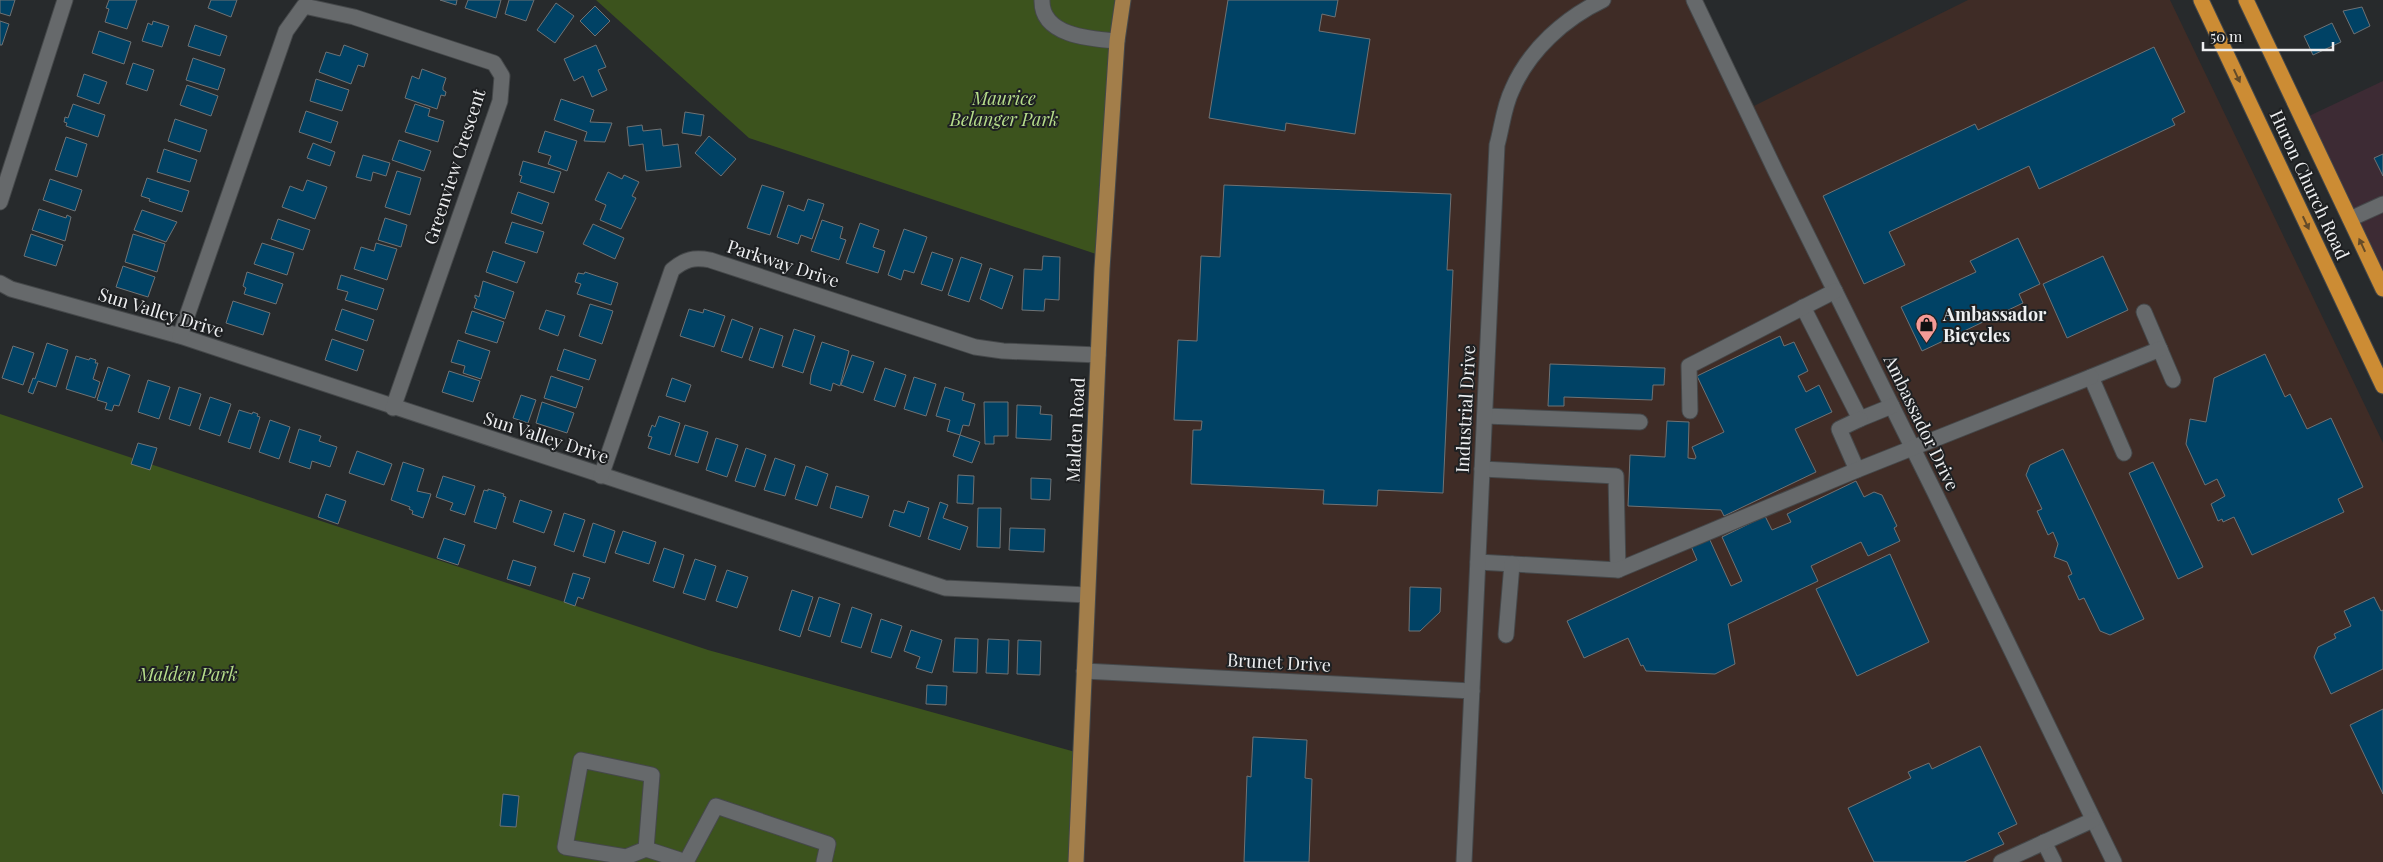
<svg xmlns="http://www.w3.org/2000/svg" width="2383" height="862" font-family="'Playfair Display',serif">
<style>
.commercial{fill:#3d2b34}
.industrial{fill:#3f2c26}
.green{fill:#3c531d}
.building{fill:#004265;stroke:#6f7274}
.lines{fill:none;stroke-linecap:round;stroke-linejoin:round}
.minor-casing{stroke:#45484a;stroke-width:17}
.major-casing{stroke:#45484a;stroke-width:17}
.highway-casing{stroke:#45484a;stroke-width:17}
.minor{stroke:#66696b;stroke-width:15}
.major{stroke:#a37e4a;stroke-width:15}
.highway{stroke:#cc8c34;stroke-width:15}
.oneway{fill:#644b29}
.labels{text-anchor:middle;stroke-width:4;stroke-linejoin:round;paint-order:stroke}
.park-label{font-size:18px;font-style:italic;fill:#b6dd8b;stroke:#1e2022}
.street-label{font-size:18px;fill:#eeeff1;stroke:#1e2022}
.poi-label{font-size:18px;font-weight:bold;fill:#eeeff1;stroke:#1e2022;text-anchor:start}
</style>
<rect width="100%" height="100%" fill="#272a2c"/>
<!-- commercial -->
<polygon class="commercial" points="2383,81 2383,271 2309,116"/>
<!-- industrial -->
<polygon class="industrial" points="1120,0 1701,0 1754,106 1968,0 2170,0 2383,443 2383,862 1075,862"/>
<!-- green -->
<g class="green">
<polygon points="596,0 1120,0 1102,256 749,138"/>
<polygon points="0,414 708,650 1079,753 1075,862 0,862"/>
</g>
<!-- building -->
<g class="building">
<polygon points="0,0 15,0 10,16 0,13"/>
<polygon points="109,0 137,0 127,29 105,22 109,9 106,8"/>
<polygon points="211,0 237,0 231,17 208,8"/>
<polygon points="440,0 457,0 456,5"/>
<polygon points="468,0 501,0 496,18 465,8"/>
<polygon points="509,0 534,0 526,21 505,14"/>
<polygon points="1228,0 1338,0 1335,17 1322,14 1319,31 1370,39 1355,134 1286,123 1285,131 1209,118"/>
<polygon points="556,3 574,16 555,43 537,30"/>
<polygon points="595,6 610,21 595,36 580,21"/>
<polygon points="2362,7 2370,26 2354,34 2343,11"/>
<polygon points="0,21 9,24 2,45 0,45"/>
<polygon points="153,21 169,26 162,47 142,41 148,23 152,25"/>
<polygon points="2332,23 2341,42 2313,55 2304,36"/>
<polygon points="195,25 227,36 220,56 188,46"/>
<polygon points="99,31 131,42 124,64 92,53"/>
<polygon points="344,45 368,54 364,67 358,65 351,84 319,72 326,52 340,56"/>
<polygon points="596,45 606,67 598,70 607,90 592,97 583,76 574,81 564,59"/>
<polygon points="2154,47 2185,112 2172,119 2175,125 2039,189 2029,166 1889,232 1905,265 1864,284 1823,196 1975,124 1978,130"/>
<polygon points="193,58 225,69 218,90 186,80"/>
<polygon points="133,63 154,70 147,91 126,84"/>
<polygon points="422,69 446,78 443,87 443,90 446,92 445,96 441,95 437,109 405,98 412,76 419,79"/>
<polygon points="84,74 107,82 99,104 77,96"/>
<polygon points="316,79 349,90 342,111 310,101"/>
<polygon points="187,85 218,96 211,116 180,105"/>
<polygon points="561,99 594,110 590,122 612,123 605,142 584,141 587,132 554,120"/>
<polygon points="73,104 105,115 98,137 66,126 67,123 64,122 65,117 68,118"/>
<polygon points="415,104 430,109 428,116 444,121 438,142 405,132"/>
<polygon points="306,111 338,122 331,143 299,132"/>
<polygon points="685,112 704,115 701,136 682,133"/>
<polygon points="175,119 207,130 200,152 168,141"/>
<polygon points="642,125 643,131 661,129 663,146 678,144 681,167 646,171 643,144 629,146 627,127"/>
<polygon points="545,131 577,141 567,171 548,164 551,156 538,152"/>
<polygon points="709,136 736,159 721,176 695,153"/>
<polygon points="66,137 87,144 77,177 55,170"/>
<polygon points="399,140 431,151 424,171 392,160"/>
<polygon points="313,143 335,152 330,166 307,158"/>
<polygon points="164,149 197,160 190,182 157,172"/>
<polygon points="2383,154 2383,176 2374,158"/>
<polygon points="363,155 390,163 386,176 373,172 371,181 356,177"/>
<polygon points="523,161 561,172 554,193 520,182 522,176 519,175"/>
<polygon points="397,171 421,178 410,215 385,207"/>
<polygon points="608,172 622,179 624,175 639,182 632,196 636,198 621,229 600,220 606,205 595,200"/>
<polygon points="147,178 189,191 182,212 149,201 150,199 141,196"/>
<polygon points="50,179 82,190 75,211 43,200"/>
<polygon points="307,180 327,187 315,219 282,207 290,186 303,191"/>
<polygon points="762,185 784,192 770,235 747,228"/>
<polygon points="1224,185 1451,194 1447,270 1453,270 1443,493 1378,490 1377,506 1323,504 1324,490 1191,484 1193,430 1201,430 1202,421 1174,420 1178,340 1197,341 1201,256 1220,257"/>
<polygon points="518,192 549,203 542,224 511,213"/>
<polygon points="808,199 824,204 812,239 801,235 798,244 777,237 788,205 804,211"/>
<polygon points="39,209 66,218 67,215 71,217 65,241 32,230"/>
<polygon points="142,210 177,222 166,242 134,230"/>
<polygon points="385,218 407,225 401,247 378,240"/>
<polygon points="278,219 310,230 303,250 271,239"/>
<polygon points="822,220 843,227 840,238 846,240 839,260 811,251"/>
<polygon points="512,222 544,232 537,253 505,243"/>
<polygon points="860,223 879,230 873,247 885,251 878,273 846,263"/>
<polygon points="593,224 624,238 615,259 583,244"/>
<polygon points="904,229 927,237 914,273 904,270 901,280 888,275"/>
<polygon points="31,234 63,245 56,266 24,256"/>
<polygon points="133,234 165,244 157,272 125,262"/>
<polygon points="2018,238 2040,284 2019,294 2023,303 1922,351 1901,307 1976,272 1970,261"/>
<polygon points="262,243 294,253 287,275 254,264"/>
<polygon points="376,243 397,249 387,280 354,269 361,247 374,251"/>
<polygon points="493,251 525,262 517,283 486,272"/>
<polygon points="932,252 953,259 942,291 921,284"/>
<polygon points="1043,256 1060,257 1059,300 1045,299 1044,311 1022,310 1024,269 1042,270"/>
<polygon points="2103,256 2128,310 2067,338 2043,284"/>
<polygon points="961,257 982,264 969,302 948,295"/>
<polygon points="123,266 155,277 148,297 116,287"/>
<polygon points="990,268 1013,276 1002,309 980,299"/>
<polygon points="247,272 283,284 276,304 244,294 246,288 243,286"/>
<polygon points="585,272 618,283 611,305 577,294 581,284 575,282 578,273 584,274"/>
<polygon points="341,275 384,289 377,310 345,300 348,292 337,289"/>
<polygon points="483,281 514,292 505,319 474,308 477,299 475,298 475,295 479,297"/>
<polygon points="233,301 270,313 263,335 226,323"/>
<polygon points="590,304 613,311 602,344 579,336"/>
<polygon points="342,309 374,320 367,341 335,330"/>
<polygon points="689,309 703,313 704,309 725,316 714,347 680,336"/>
<polygon points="546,310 565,316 558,336 539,329"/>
<polygon points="472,311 504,322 497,343 465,333"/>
<polygon points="732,319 753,327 742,358 721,351"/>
<polygon points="760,328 783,336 773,368 749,360"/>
<polygon points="794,329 815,336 803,373 782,366"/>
<polygon points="1780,336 1784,346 1794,342 1808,371 1798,376 1806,392 1819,385 1832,412 1795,429 1816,472 1724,516 1721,510 1628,506 1630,455 1665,457 1667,421 1689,422 1688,458 1695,459 1696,457 1692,447 1724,432 1697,376"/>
<polygon points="332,339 364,350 357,371 325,360"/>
<polygon points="458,340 490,351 481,379 463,373 465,366 451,362"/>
<polygon points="822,342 849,351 840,386 833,383 831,391 810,384 811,375"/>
<polygon points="47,343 68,350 56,387 38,381 33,394 28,392 33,378 35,379"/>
<polygon points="13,346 34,353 23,385 2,378"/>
<polygon points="564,349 596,360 589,380 557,370"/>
<polygon points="2265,354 2285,397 2290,394 2307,429 2331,418 2363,487 2338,499 2344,512 2252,555 2234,517 2223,522 2222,519 2218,521 2211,504 2225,496 2217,479 2205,485 2186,444 2190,419 2206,422 2214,378"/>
<polygon points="852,355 874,362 863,393 841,385"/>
<polygon points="76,356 89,360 90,358 96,360 95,363 98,363 93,379 100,382 95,398 66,389"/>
<polygon points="1550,364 1665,368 1664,385 1653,385 1652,400 1564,397 1564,406 1548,406"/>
<polygon points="108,367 130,375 119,406 114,405 112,411 105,409 107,403 97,400"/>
<polygon points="885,368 906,375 895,407 874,400"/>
<polygon points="449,371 480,381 473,402 442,392"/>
<polygon points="551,376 583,387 576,408 544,398"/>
<polygon points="914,377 936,384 926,416 904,409"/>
<polygon points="672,378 691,385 685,402 666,396"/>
<polygon points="148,380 170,387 159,419 138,412"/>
<polygon points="179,387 201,394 190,426 169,419"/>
<polygon points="945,387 964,393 962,400 975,404 969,426 963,425 960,435 947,431 950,420 936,416"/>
<polygon points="521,395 536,400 528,423 513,418"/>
<polygon points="210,397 231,404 220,436 199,429"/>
<polygon points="542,402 574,413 567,433 536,423"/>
<polygon points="984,402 1008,402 1008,436 994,436 994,444 985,444"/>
<polygon points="1017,405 1041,406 1040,414 1052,415 1051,440 1016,438"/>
<polygon points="239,410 252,414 253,412 258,414 257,416 260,417 250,449 228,442"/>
<polygon points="659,416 680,423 670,455 648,448 652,437 648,436 652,425 655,427"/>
<polygon points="270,420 290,427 279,459 259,452"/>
<polygon points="685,425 708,432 698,463 675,456"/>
<polygon points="299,429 321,436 319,441 337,447 330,467 312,461 310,469 289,462"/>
<polygon points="960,435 980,442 972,463 953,456"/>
<polygon points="716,438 738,445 727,477 706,470"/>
<polygon points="138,443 157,448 150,470 131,464"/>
<polygon points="746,448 766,455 755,487 735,481"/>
<polygon points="2063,449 2144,619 2110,635 2100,631 2084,598 2079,600 2068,576 2072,574 2067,562 2054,557 2058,544 2053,532 2048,535 2037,511 2042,509 2026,475 2030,465"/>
<polygon points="357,451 392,464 384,485 349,473"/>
<polygon points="775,458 795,465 785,496 764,490"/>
<polygon points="403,462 424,469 417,491 431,494 423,518 412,514 413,511 409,509 410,507 391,500"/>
<polygon points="2153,462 2203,567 2178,579 2129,473"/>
<polygon points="806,466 828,474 817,506 795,499"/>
<polygon points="958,475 974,476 973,504 957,503"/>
<polygon points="443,476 475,486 465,515 450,510 453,503 436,497"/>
<polygon points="1031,478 1051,479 1050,500 1031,499"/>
<polygon points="1856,481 1864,497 1874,492 1882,495 1897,526 1894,528 1900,541 1868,556 1861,542 1811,566 1818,581 1728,624 1735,664 1715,674 1646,671 1643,665 1641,666 1628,638 1584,658 1567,621 1697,560 1691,546 1709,538 1731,586 1742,581 1722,537 1765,516 1772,530 1791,522 1787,514"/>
<polygon points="836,486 869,496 862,518 830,508"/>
<polygon points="488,489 504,494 503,496 506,497 496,529 474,522 484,490 488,491"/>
<polygon points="326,494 346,501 338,524 318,517"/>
<polygon points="520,500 552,511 544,533 513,522"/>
<polygon points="908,501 929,508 920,537 889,526 894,510 904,513"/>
<polygon points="940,502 948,505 943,518 968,527 960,550 928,539"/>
<polygon points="978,508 1001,508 1000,548 977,547"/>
<polygon points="564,513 585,520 574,552 554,545"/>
<polygon points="593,523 615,531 605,563 583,556"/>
<polygon points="1010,528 1045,529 1044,552 1009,550"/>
<polygon points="623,531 656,542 649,564 615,553"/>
<polygon points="444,538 465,545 458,565 437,558"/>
<polygon points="664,548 684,555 674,588 653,581"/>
<polygon points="1890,554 1929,642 1857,676 1816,589"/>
<polygon points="695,559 716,566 705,600 683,593"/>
<polygon points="513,560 536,567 530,586 507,579"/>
<polygon points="727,570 748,577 737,608 716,601"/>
<polygon points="573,573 590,578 583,599 578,597 575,606 564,602"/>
<polygon points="1410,587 1441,588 1440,612 1420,631 1409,631"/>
<polygon points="792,590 813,597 800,637 779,630"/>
<polygon points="819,597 840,604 830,637 808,630"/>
<polygon points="2374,597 2381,611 2383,610 2383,669 2331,694 2314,657 2318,647 2336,638 2334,634 2351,626 2344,611"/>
<polygon points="852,607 872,614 861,648 841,642"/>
<polygon points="881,619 902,626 891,658 871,652"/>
<polygon points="911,630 942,640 932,673 916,668 920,657 904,651"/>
<polygon points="955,638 978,639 977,673 953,672"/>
<polygon points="988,639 1009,640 1008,674 986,673"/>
<polygon points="1018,640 1041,641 1040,675 1017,674"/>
<polygon points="927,685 947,686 946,705 926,704"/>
<polygon points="2383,709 2383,794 2350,725"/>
<polygon points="1253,737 1307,740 1305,778 1312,779 1309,862 1244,862 1247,776 1251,777"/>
<polygon points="1980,746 2017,824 1998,833 2004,844 1964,862 1874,862 1848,808 1911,778 1908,772 1929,763 1932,769"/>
<polygon points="503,794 519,796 516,827 500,826"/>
</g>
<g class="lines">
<defs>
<g id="minor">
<path d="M1042,0c-1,36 49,39 75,41"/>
<polyline points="1694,0 1776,172 1935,493 2114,862"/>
<polyline points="0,202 65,0"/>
<polyline points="2350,219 2383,204"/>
<polyline points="0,283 11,289 180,336 945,588 1087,595"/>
<polyline points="1803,307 1860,419 1892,406"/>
<polyline points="2144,312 2173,380"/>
<polyline points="180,336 286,31 304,6 354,17 494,63 502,76 500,101 393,408"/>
<polyline points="1690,411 1689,366 1835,291"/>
<polyline points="1485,416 1640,422"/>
<polyline points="2124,453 2091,377 2160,349"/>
<polyline points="1482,469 1616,476 1618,570"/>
<polyline points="1857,470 1839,429 1860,419"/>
<path d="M601,476l71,-206c13,-11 22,-13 38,-10l265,87 28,4 95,4"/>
<polyline points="1478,562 1618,570 1857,470 2091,377"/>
<polyline points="1506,635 1512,564"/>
<polyline points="1084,671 1472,691"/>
<polyline points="2044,842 2054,862"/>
<polyline points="646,849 652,775 581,760 565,847 626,857 646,849 686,862"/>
<polyline points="686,862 716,806 828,844 824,862"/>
<path d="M1464,862l33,-717c5,-18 7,-39 15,-55 17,-40 53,-72 91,-90"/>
<polyline points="2001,862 2093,820"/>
</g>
<polyline id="major" points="1076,862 1102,269 1117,41 1123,0"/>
<g id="highway">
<polyline points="2201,0 2383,386"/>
<polyline points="2246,0 2383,289"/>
</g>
</defs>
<!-- minor casing -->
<use href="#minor" class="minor-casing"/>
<!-- major casing -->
<use href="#major" class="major-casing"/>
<!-- highway casing -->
<use href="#highway" class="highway-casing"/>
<!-- minor -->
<use href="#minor" class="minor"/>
<!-- major -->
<use href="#major" class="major"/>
<!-- highway -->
<use href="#highway" class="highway"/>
</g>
<!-- one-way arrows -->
<defs><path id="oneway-solid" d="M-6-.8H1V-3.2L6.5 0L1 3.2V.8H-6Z" transform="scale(1.25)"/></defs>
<g class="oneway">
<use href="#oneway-solid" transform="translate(2237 76) rotate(65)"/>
<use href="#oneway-solid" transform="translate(2306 223) rotate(65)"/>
<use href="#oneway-solid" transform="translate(2362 245) rotate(-115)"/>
</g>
<!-- icons -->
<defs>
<symbol id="shop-pin" viewBox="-11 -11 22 30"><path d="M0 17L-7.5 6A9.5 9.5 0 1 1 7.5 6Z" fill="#f59b97" stroke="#1e2022"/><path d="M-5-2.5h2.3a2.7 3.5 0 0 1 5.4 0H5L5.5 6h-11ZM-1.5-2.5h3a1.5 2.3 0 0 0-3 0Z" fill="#111"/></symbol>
</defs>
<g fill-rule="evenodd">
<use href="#shop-pin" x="1914" y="312" width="25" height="34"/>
</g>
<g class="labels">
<!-- park labels -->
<g class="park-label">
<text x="1004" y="105">Maurice<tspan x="1004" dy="21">Belanger Park</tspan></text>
<text x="188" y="681">Malden Park</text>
</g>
<!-- street labels -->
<g class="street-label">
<text transform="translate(455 167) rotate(-72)" y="6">Greenview Crescent</text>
<text transform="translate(2309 185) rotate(65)" y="6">Huron Church Road</text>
<text transform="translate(783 264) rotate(18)" y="6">Parkway Drive</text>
<text transform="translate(161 313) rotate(17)" y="6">Sun Valley Drive</text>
<text transform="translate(1466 409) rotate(-87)" y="6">Industrial Drive</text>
<text transform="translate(1921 423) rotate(64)" y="6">Ambassador Drive</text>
<text transform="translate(1076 430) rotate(-87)" y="6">Malden Road</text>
<text transform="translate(546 438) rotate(18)" y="6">Sun Valley Drive</text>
<text transform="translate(1279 663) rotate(3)" y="6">Brunet Drive</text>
</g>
<!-- poi labels -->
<g class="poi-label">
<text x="1943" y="321">Ambassador<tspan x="1943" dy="21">Bicycles</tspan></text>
</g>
</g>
<!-- scale -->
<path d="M2203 42v8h130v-8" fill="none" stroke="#eeeff1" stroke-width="2.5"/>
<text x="2210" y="42" font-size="15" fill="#eeeff1" stroke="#1e2022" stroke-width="4" paint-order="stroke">50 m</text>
</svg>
